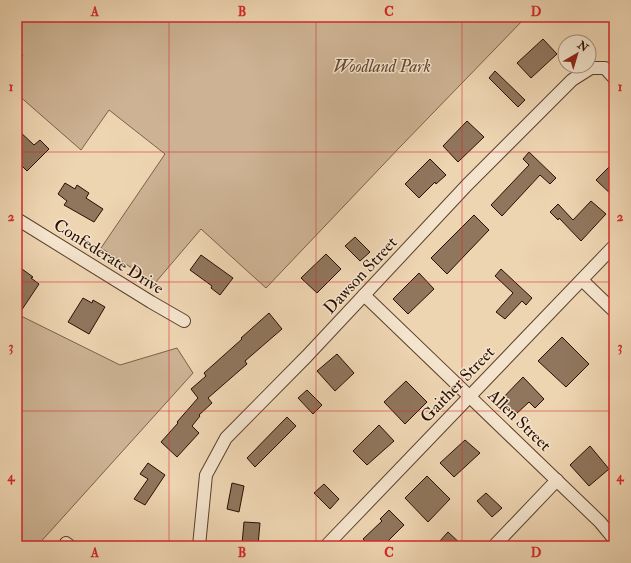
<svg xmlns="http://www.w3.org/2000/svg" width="631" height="563" font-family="'IM FELL Double Pica',serif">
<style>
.green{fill:#cdb394;stroke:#7c614a}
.building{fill:#90765d;stroke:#2a0f00}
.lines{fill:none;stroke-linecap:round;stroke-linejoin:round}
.minor-casing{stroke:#5b402c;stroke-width:14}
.minor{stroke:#f4e4cd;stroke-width:12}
.grid{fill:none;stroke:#d62828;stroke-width:1;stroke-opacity:0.55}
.labels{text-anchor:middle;stroke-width:3;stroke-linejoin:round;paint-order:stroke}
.park-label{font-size:17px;font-style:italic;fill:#634834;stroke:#f4e4cd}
.street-label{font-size:17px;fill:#2a0f00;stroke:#f4e4cd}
.neatline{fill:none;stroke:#d62828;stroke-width:1.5}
.grid-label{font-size:13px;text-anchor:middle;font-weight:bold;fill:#d62828}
</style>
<rect width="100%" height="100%" fill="#eed5b2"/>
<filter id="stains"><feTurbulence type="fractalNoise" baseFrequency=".005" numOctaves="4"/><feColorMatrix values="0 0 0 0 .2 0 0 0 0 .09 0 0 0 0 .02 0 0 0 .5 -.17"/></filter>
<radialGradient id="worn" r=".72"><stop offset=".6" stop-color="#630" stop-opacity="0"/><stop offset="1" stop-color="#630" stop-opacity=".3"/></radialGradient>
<!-- green -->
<g class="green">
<polygon points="17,17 526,17 400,147 266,288 201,229 155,283 101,248 165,154 109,110 81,150 17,94 17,62 23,55 17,50"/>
<polygon points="17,314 120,365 177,348 193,373 37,546 17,546"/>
</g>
<!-- building -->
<g class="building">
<polygon points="543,39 557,54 531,78 517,63"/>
<polygon points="495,71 525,100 518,107 489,78"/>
<polygon points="467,121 484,137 458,162 443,146"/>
<polygon points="17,129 34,145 40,140 49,149 27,171 17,161"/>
<polygon points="529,152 556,178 550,184 540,175 502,216 491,205 529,165 523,159"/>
<polygon points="430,159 446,175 436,184 435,182 419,198 405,184"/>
<polygon points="614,162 614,197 596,180"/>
<polygon points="65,183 75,189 77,185 89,193 86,198 103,209 94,222 64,205 67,201 58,194"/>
<polygon points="591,201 606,214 581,241 559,218 558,220 550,212 558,204 573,220"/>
<polygon points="474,215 489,230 447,274 431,258"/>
<polygon points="355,237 370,252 360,261 345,246"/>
<polygon points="326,254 341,269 317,293 301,278"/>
<polygon points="201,255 233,278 220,295 211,288 212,286 190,270"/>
<polygon points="22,269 33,277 31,278 39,284 17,317 17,276"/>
<polygon points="501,269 532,298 526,305 522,301 505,319 496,312 513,293 495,276"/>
<polygon points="419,273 434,289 408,314 393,299"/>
<polygon points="83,298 92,303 93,300 105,307 89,334 68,322"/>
<polygon points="269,313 282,329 245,361 247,364 208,398 212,403 199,415 200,416 192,426 199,433 177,457 161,442 178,423 177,422 198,398 191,389 206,376 204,373 242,339 241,338"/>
<polygon points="562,337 589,364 566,387 538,361"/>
<polygon points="337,354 354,373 335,391 317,371"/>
<polygon points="523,377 544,399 535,408 529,402 514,416 499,402"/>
<polygon points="406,381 427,402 405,424 384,402"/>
<polygon points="307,390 322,405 313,414 298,398"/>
<polygon points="287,417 296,426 255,467 247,458"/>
<polygon points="379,425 394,441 367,465 353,451"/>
<polygon points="465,440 480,453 454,477 440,463"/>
<polygon points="590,446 609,469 589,486 570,465"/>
<polygon points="148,463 165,475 145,505 134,499 148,479 140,474"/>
<polygon points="427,476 450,499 428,522 405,498"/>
<polygon points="232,483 244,486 239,512 227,509"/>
<polygon points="324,484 339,499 330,509 314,493"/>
<polygon points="486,493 502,508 492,517 477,501"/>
<polygon points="389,510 404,525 383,546 370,546 363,539 382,521 380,519"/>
<polygon points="244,522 260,523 258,545 242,544"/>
<polygon points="448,532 463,546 444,546 439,542"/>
</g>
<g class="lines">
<defs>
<g id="minor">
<polyline points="17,219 151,302 184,321"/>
<polyline points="582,280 614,311"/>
<polyline points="364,295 600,522 614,539"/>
<polyline points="66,543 70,546"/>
<polyline points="199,546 206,475 226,438 307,356 467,185 572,80 591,68 605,68 614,78"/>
<polyline points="326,546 614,246"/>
<polyline points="494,546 557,480"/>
</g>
</defs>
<!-- minor casing -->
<use href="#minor" class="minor-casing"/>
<!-- minor -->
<use href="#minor" class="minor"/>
</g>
<!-- grid -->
<path class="grid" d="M169,17v529M316,17v529M462,17v529M17,152h597M17,282h597M17,411h597"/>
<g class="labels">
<!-- park labels -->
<g class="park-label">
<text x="382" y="72">Woodland Park</text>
</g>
<!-- street labels -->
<g class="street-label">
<text transform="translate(109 256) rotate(32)" y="6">Confederate Drive</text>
<text transform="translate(360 275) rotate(-47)" y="6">Dawson Street</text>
<text transform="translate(457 384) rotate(-46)" y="6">Gaither Street</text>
<text transform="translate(520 420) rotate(44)" y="6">Allen Street</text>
</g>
</g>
<!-- margin -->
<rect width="631" height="563" fill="none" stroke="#eed5b2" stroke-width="44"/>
<!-- north arrow -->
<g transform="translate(577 54) rotate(38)"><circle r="19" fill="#f4e4cd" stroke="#a38f7b"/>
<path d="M0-3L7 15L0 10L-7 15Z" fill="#8f2418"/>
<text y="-6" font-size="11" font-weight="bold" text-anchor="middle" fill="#2a0f00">N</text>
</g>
<rect x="22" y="22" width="587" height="519" class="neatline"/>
<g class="grid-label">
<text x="95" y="16">A</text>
<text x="242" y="16">B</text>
<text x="389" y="16">C</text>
<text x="536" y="16">D</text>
<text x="11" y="91">1</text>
<text x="620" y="91">1</text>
<text x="11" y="221">2</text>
<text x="620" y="221">2</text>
<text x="11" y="351">3</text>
<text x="620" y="351">3</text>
<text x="11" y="481">4</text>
<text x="620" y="481">4</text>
<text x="95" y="557">A</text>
<text x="242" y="557">B</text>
<text x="389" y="557">C</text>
<text x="536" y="557">D</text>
</g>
<rect width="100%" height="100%" filter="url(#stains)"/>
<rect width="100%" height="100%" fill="url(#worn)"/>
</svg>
